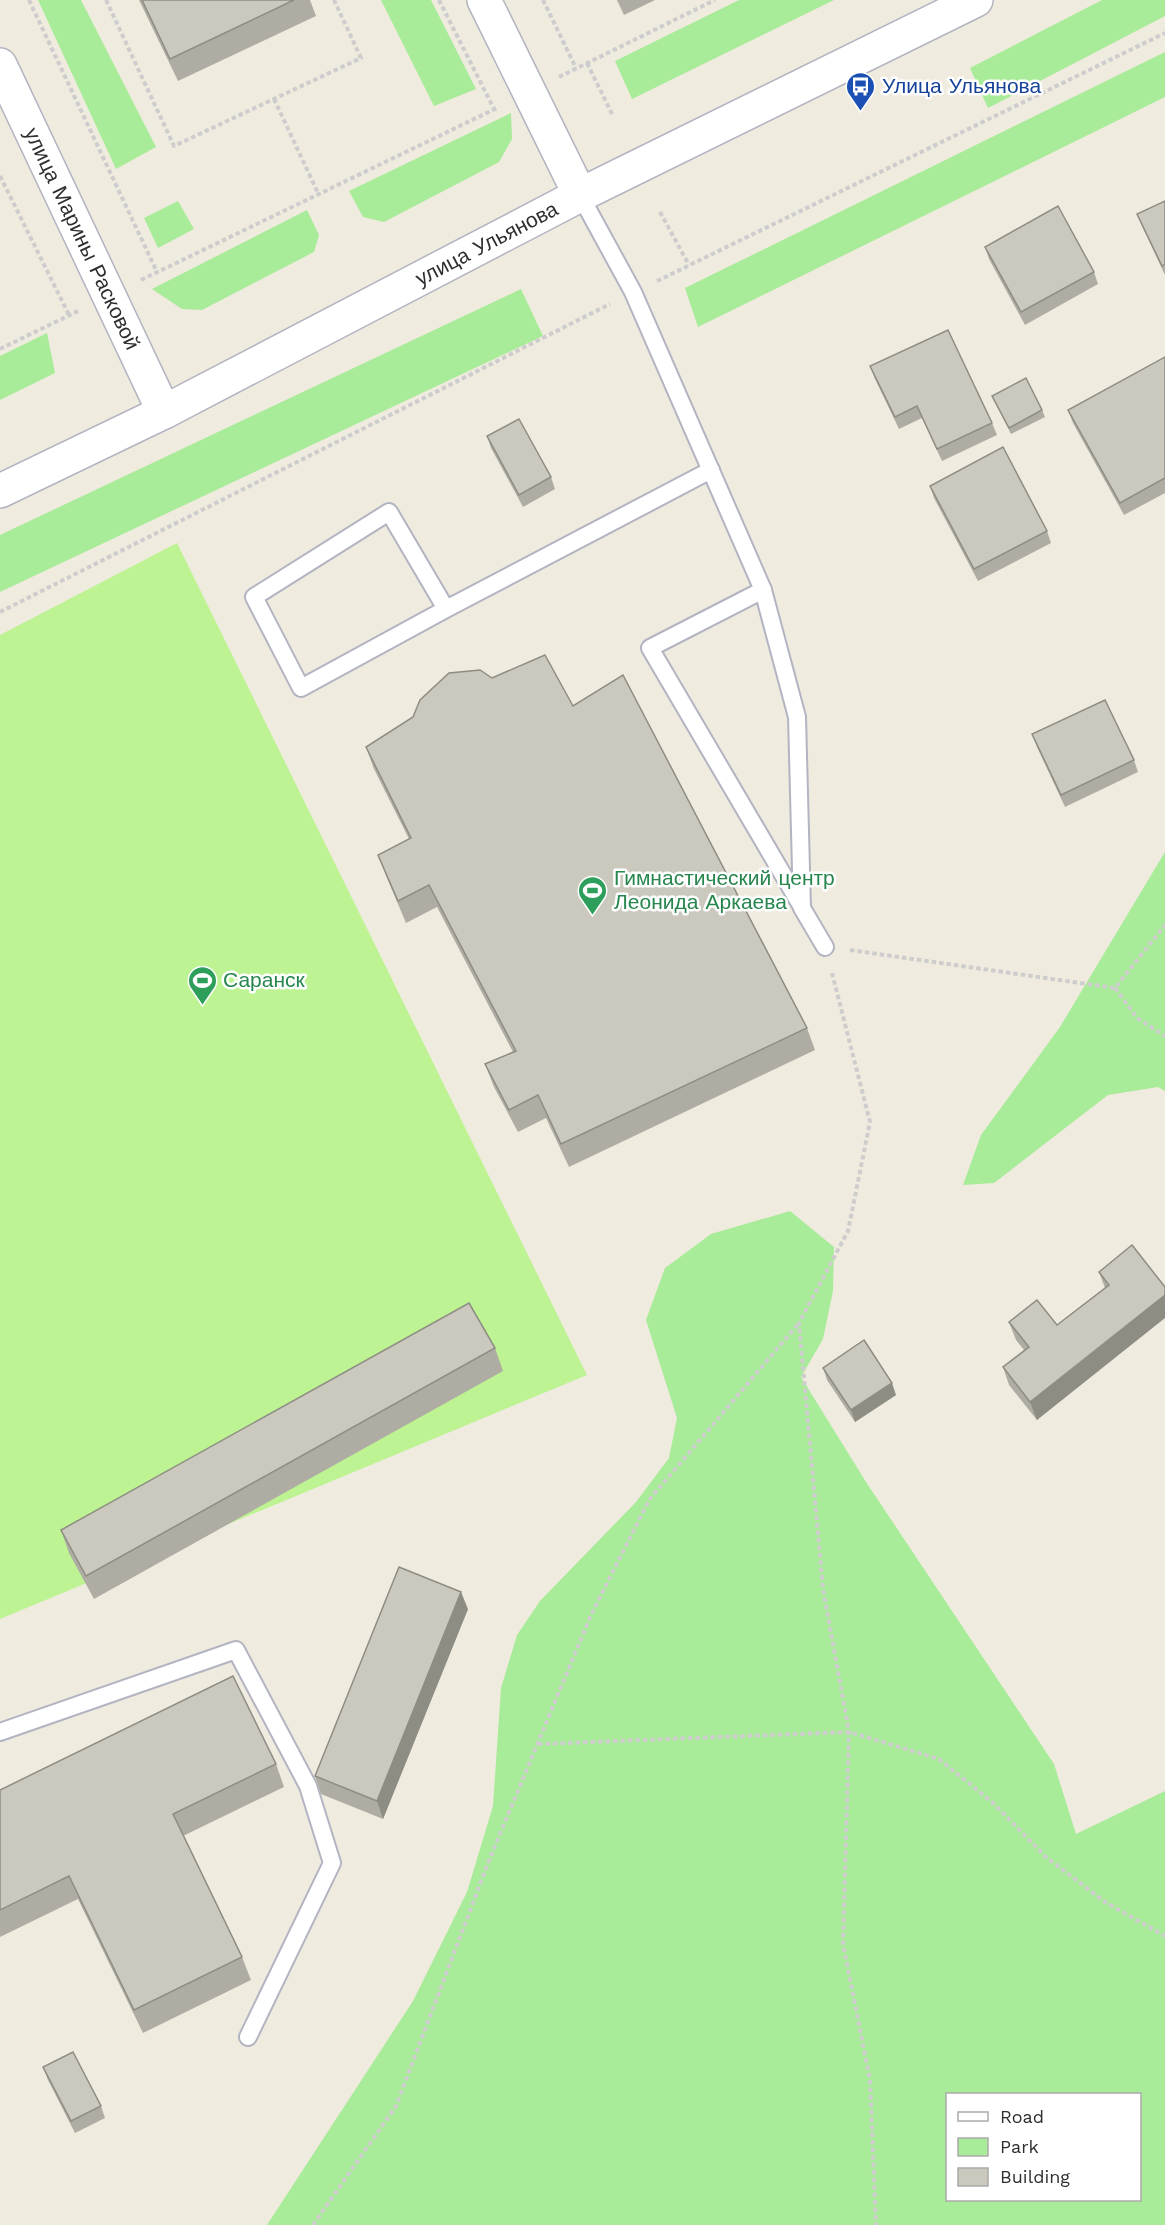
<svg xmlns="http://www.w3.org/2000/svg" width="1165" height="2225" font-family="'Work Sans',sans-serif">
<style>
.green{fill:#a8eb98;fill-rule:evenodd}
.pitch{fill:#bdf393}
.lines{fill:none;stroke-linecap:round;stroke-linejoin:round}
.lane-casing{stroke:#b3b4c2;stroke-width:20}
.secondary-casing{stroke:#b3b4c2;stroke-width:36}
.path{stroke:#cdcdcd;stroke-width:4;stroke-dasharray:4.5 3;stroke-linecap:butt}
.lane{stroke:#fff;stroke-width:16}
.secondary{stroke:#fff;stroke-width:33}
.wall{fill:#afada3}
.shaded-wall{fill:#8e8d84}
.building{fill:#cbc9bd;stroke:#8e8d84;stroke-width:1.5}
.labels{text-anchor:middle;stroke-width:5;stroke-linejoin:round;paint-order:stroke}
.transit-label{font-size:21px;fill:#164399;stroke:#fff;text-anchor:start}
.street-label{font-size:21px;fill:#2e2e2e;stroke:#fff}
.leisure-label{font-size:21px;fill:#27864d;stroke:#fff;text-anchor:start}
</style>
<rect width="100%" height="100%" fill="#f0ebdf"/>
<!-- green -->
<g class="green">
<polygon points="38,0 81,0 156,147 116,169"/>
<polygon points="381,0 431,0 476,89 434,106"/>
<polygon points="739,0 834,0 632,99 615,61"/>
<polygon points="1102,0 1165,0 1165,16 988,108 970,68"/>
<polygon points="1165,52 1165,97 698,327 685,288"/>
<polygon points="511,113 512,139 499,162 384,222 363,217 349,191"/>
<polygon points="178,201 194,229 158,248 144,218"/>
<polygon points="307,210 319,235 314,252 202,310 182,309 152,289"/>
<polygon points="521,289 543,336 0,592 0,535"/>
<polygon points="47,333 55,373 0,400 0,356"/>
<polygon points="1165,852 1165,1091 1158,1087 1108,1095 994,1183 963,1185 981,1135 1060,1027"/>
<path d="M790,1211l44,36 -1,44 -10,48 -22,38 65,105 188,282 22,70 89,-43v434h-898l146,-224 54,-109 26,-86 8,-118 16,-53 23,-34 96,-99 33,-44 8,-40 -31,-98 19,-52 46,-34zM948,2094h192v106h-192z"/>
</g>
<!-- pitch -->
<polygon class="pitch" points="177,543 587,1375 0,1619 0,635"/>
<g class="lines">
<defs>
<g id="lane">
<polyline points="580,195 633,292 763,590 797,717 802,908 825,947"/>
<polyline points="763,590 650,648 802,907"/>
<polyline points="446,609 301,688 254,597 389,512 446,609 711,470"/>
<polyline points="0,1732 236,1650 308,1786 332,1863 248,2037"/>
</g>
<g id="secondary">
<polyline points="484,0 580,195"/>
<path id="s1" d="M0,65l164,347"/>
<path id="s2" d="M0,491l164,-79 416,-217 396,-195"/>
</g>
</defs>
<!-- lane casing -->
<use href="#lane" class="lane-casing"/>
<!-- secondary casing -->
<use href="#secondary" class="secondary-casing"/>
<!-- path -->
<g class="path">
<polyline points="29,0 157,272"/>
<polyline points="106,0 174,146 361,58 334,0"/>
<polyline points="439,0 494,109"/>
<polyline points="543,0 576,68"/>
<polyline points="587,63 613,116"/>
<polyline points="559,77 715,0"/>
<polyline points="274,99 318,193"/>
<polyline points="0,176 69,315"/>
<polyline points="660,212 689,265"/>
<polyline points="141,280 499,107"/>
<polyline points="657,281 1165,33"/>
<polyline points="0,349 78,311"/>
<polyline points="0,612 610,304"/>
<polyline points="850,950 1115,988 1165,925"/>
<polyline points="832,973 870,1122 848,1231 799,1323 823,1589 849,1732 843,1944 870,2080 876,2225"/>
<polyline points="1115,988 1137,1018 1165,1036"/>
<polyline points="538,1744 849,1732 939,1759 993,1803 1046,1857 1105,1902 1165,1936"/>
<polyline points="313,2225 396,2106 490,1858 591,1615 649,1500 799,1323"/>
</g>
<!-- lane -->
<use href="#lane" class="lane"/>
<!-- secondary -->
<use href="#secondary" class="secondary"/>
</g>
<!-- wall -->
<g class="wall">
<polygon points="139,0 310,0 316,16 178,81"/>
<polygon points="617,0 655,0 624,15"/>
<polygon points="1165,201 1165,275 1142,226 1137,214"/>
<polygon points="985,247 1094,272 1098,284 1025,325 989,259"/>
<polygon points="1165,357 1165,493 1124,515 1073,423 1068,410"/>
<polygon points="870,366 992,423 997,435 942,461 922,418 899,429 875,379"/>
<polygon points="992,396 1042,410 1045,417 1011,434"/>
<polygon points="487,436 551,477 555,489 523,507 491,448"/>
<polygon points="930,486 1047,531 1051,543 978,581 934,498"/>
<polygon points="492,678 573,706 807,1028 815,1050 569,1167 546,1118 518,1132 494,1087 485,1064 513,1052 437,907 406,923 387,878 378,855 409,839 374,769 366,747"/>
<polygon points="1032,734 1134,760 1138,772 1065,807 1037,747"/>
<polygon points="1132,1245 1037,1420 1009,1385 1003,1367 1024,1350 1016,1340 1009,1322 1057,1325 1105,1288 1099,1272"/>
<polygon points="495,1348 503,1371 94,1599 69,1553 61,1530"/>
<polygon points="823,1368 896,1395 855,1422 827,1380"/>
<polygon points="468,1609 383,1819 321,1794 315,1776"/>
<polygon points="276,1764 284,1787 183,1836 242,1957 251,1980 143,2033 78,1899 0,1937 0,1790"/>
<polygon points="43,2067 101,2106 105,2118 75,2133 48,2080"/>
</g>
<!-- shaded-wall -->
<g class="shaded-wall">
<polygon points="1165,1295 1165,1318 1037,1420 1030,1402"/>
<polygon points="892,1383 896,1395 855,1422 851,1410"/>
<polygon points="461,1592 468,1609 383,1819 377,1801"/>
</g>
<!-- building -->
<g class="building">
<polygon points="142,0 294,0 170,59"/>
<polygon points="1165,201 1165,264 1162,266 1137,214"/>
<polygon points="1058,206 1094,272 1021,312 985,247"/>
<polygon points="948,330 992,423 937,449 917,406 895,417 870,366"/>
<polygon points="1165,357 1165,478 1120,503 1068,410"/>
<polygon points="1026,378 1042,410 1009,428 992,396"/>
<polygon points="519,419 551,477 519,495 487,436"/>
<polygon points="1003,447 1047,531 974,569 930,486"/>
<polygon points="545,655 573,706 623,675 807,1028 561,1144 538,1095 509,1110 485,1064 516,1051 429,885 398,901 378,855 411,838 366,747 413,717 420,700 449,673 480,670 492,678"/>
<polygon points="1105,700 1134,760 1061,795 1032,734"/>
<polygon points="1132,1245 1165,1287 1165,1295 1030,1402 1003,1367 1029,1347 1009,1322 1037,1300 1057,1325 1109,1285 1099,1272"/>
<polygon points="469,1303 495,1348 86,1576 61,1530"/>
<polygon points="864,1340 892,1383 851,1410 823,1368"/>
<polygon points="399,1567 461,1592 377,1801 315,1776"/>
<polygon points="233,1676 276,1764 173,1814 242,1957 134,2010 69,1876 0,1910 0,1790"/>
<polygon points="73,2052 101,2106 71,2121 43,2067"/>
</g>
<!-- icons -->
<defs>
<symbol id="bus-pin" viewBox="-11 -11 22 30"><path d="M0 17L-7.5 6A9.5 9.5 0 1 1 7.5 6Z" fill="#1a4fb4" stroke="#fff"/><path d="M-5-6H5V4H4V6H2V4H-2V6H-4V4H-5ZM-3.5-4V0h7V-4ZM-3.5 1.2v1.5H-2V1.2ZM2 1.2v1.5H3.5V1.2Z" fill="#fff"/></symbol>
<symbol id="stadium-pin" viewBox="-11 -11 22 30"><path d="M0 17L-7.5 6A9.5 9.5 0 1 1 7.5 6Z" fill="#2e9e5b" stroke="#fff"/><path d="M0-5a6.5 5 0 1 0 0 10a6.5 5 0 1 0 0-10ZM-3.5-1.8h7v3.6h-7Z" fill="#fff"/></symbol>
</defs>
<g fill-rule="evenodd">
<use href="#bus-pin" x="844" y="70" width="33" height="45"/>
<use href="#stadium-pin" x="576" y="874" width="33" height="45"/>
<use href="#stadium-pin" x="186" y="964" width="33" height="45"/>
</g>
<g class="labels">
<!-- transit labels -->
<g class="transit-label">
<text x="882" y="93">Улица Ульянова</text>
</g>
<!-- street labels -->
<g class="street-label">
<text dy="7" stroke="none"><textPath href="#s1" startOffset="192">улица Марины Расковой</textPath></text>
<text dy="7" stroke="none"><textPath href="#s2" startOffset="546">улица Ульянова</textPath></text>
</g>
<!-- leisure labels -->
<g class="leisure-label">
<text x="614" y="885">Гимнастический центр<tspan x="614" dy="24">Леонида Аркаева</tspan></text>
<text x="223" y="987">Саранск</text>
</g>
</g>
<!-- legend -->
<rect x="946" y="2093" width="195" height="108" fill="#ffffff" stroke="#ababab" stroke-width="1.5"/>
<rect x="958" y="2112" width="30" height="9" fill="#ffffff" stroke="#ababab" stroke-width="1.5"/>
<text x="1000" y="2123" font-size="18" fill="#2e2e2e">Road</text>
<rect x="958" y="2138" width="30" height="18" fill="#a8eb98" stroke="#ababab" stroke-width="1.5"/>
<text x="1000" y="2153" font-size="18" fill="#2e2e2e">Park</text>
<rect x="958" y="2168" width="30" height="18" fill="#cbc9bd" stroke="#ababab" stroke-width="1.5"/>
<text x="1000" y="2183" font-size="18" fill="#2e2e2e">Building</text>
</svg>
